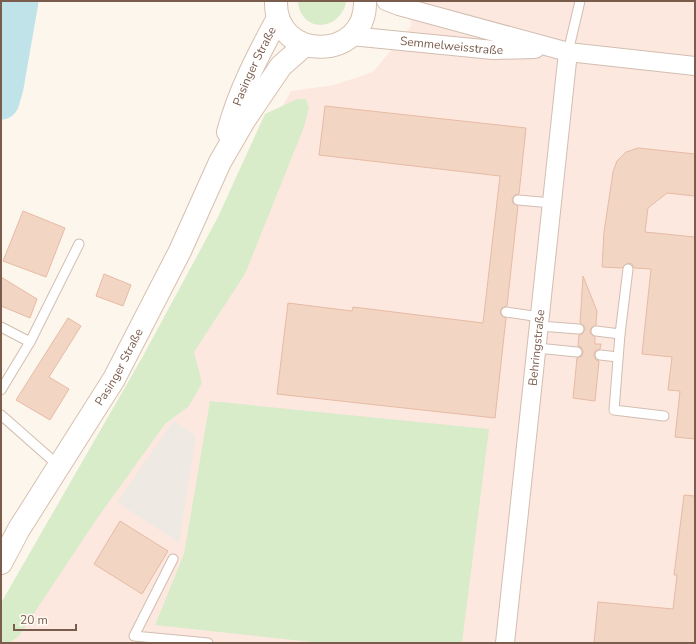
<svg xmlns="http://www.w3.org/2000/svg" width="696" height="644" font-family="'Nunito Sans',sans-serif">
<style>
.commercial{fill:#fde8e0}
.industrial{fill:#efe9e4}
.green{fill:#d8ecc9}
.lines{fill:none;stroke-linecap:round;stroke-linejoin:round}
.river{stroke:#bfe3e8;stroke-width:37}
.building{fill:#f3d5c3;stroke:#e6bba3}
.service-casing{stroke:#d1beb0;stroke-width:11}
.minor-casing{stroke:#d1beb0;stroke-width:20}
.secondary-casing{stroke:#d6c0b0;stroke-width:24}
.service{stroke:#fff;stroke-width:9}
.minor{stroke:#fff;stroke-width:18}
.secondary{stroke:#fff;stroke-width:22}
.labels{text-anchor:middle;stroke-width:3;stroke-linejoin:round;paint-order:stroke}
.street-label{font-size:12px;fill:#7a5c4d;stroke:#fffaf3}
</style>
<rect width="100%" height="100%" fill="#fdf6ec"/>
<!-- commercial -->
<polygon class="commercial" points="409,1 695,1 695,643 1,643 1,629 4,621 291,91 334,85 373,72 411,26"/>
<!-- industrial -->
<polygon class="industrial" points="174,420 196,436 179,543 117,502"/>
<!-- green -->
<g class="green">
<path d="M298,1h48v2c-8,30 -46,29 -48,-2z"/>
<polygon points="297,99 306,99 309,108 304,127 245,274 194,352 202,383 189,406 165,424 96,520 19,636 9,643 1,643 1,603 143,356 217,219 265,114"/>
<polygon points="210,401 489,429 462,643 321,643 155,625 184,554"/>
</g>
<g class="lines">
<!-- river -->
<polyline class="river" points="1,101 5,87 20,1"/>
</g>
<!-- building -->
<g class="building">
<polygon points="325,106 526,128 519,194 515,195 512,199 513,203 518,206 507,306 502,308 500,312 502,316 506,318 495,418 277,394 288,303 352,311 353,307 483,323 500,176 319,155"/>
<polygon points="638,148 695,154 695,196 667,193 648,208 645,232 695,237 695,439 675,437 680,391 668,390 672,357 642,354 651,269 634,268 632,264 628,263 622,268 602,267 604,232 613,172 617,161 626,152"/>
<polygon points="23,211 65,228 46,277 3,261"/>
<polygon points="104,274 131,285 123,306 96,296"/>
<polygon points="583,276 597,311 596,325 591,328 590,333 595,337 595,344 601,344 600,349 595,351 594,355 596,360 599,361 595,401 573,398 577,358 582,356 583,352 581,347 578,346 579,335 582,334 585,330 584,326 580,323"/>
<polygon points="1,277 37,299 30,318 1,306"/>
<polygon points="68,318 81,326 49,377 69,389 50,420 16,400"/>
<polygon points="684,495 695,496 695,643 594,643 598,602 673,609 677,575 674,575"/>
<polygon points="120,521 168,551 142,594 94,564"/>
</g>
<g class="lines">
<defs>
<g id="service">
<polyline points="568,52 580,1"/>
<polyline points="518,200 552,203"/>
<polyline points="506,312 540,317"/>
<polyline points="539,326 579,329"/>
<polyline points="1,327 30,342 1,390"/>
<polyline points="596,331 620,334 628,269"/>
<polyline points="620,334 614,410 664,416"/>
<polyline points="30,342 79,244"/>
<polyline points="537,348 577,352"/>
<polyline points="600,355 618,357"/>
<polyline points="1,415 59,466"/>
<polyline points="173,559 134,636 208,643"/>
</g>
<g id="minor">
<polyline points="386,1 399,6 568,52 695,66"/>
<path id="s1" d="M351,36l142,14 42,-1"/>
<path id="s2" d="M505,643l63,-591"/>
</g>
<g id="secondary">
<path d="M276,1c-2,61 91,61 89,0"/>
<path id="s3" d="M228,132c11,-41 30,-77 50,-114"/>
<path id="s4" d="M1,563l18,-34 95,-150 66,-128 40,-89 25,-43 36,-53 24,-21"/>
</g>
</defs>
<!-- service casing -->
<use href="#service" class="service-casing"/>
<!-- minor casing -->
<use href="#minor" class="minor-casing"/>
<!-- secondary casing -->
<use href="#secondary" class="secondary-casing"/>
<!-- service -->
<use href="#service" class="service"/>
<!-- minor -->
<use href="#minor" class="minor"/>
<!-- secondary -->
<use href="#secondary" class="secondary"/>
</g>
<g class="labels">
<!-- street labels -->
<g class="street-label">
<text dy="4" stroke="none"><textPath href="#s1" startOffset="101">Semmelweisstraße</textPath></text>
<text dy="4" stroke="none"><textPath href="#s3" startOffset="71">Pasinger Straße</textPath></text>
<text dy="4" stroke="none"><textPath href="#s2" startOffset="297">Behringstraße</textPath></text>
<text dy="4" stroke="none"><textPath href="#s4" startOffset="229">Pasinger Straße</textPath></text>
</g>
</g>
<!-- border -->
<rect width="696" height="644" fill="none" stroke="#7a5c4d" stroke-width="4"/>
<!-- scale -->
<path d="M14 624v6h62v-6" fill="none" stroke="#7a5c4d" stroke-width="2"/>
<text x="20" y="624" font-size="12" fill="#7a5c4d" stroke="#fffaf3" stroke-width="3" paint-order="stroke">20 m</text>
</svg>
